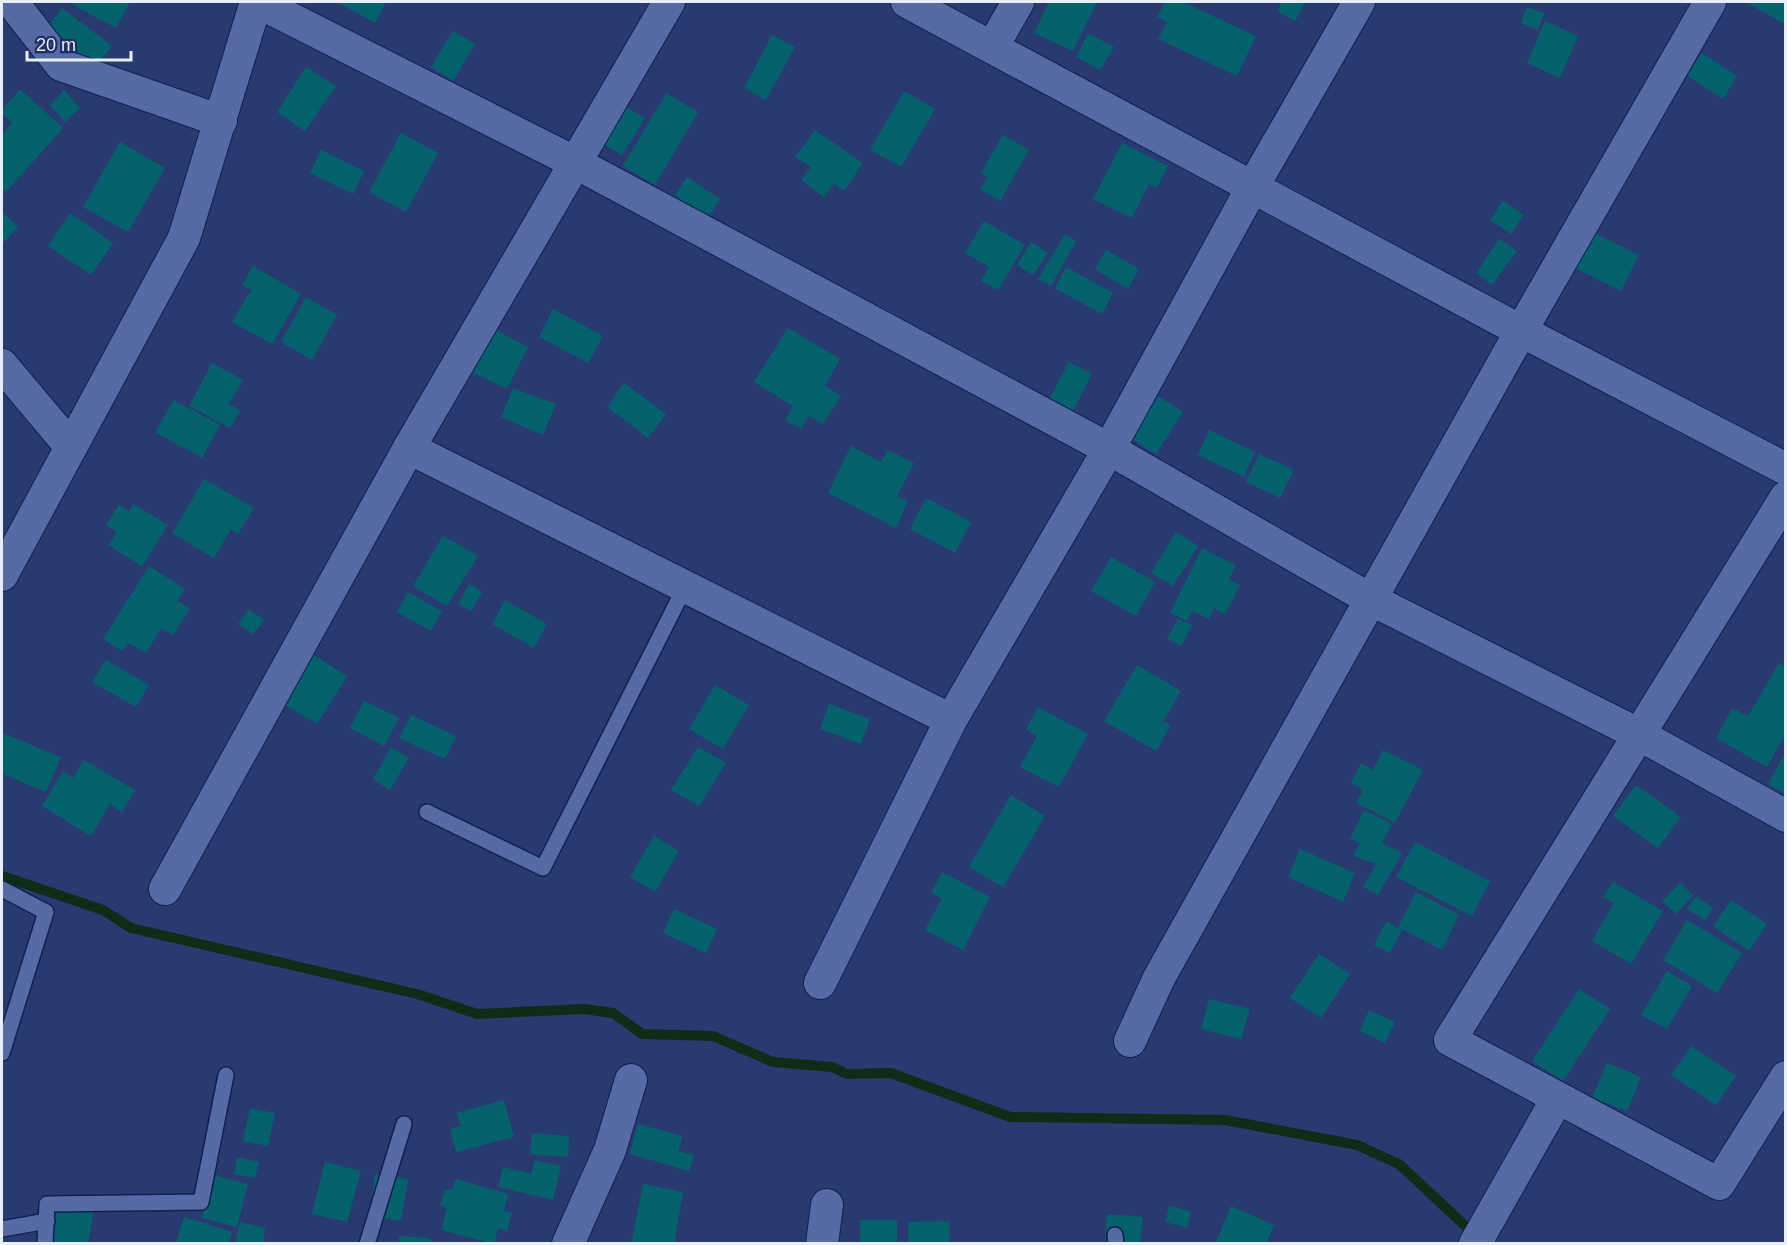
<svg xmlns="http://www.w3.org/2000/svg" width="1787" height="1245" font-family="Helvetica,sans-serif">
<style>
.lines{fill:none;stroke-linecap:round;stroke-linejoin:round}
.stream{stroke:#102c16;stroke-width:10}
.building{fill:#05616c}
.service-casing{stroke:#121f52;stroke-width:18}
.minor-casing{stroke:#121f52;stroke-width:34}
.service{stroke:#566aa4;stroke-width:15}
.minor{stroke:#566aa4;stroke-width:32}
</style>
<rect width="100%" height="100%" fill="#293a70"/>
<g class="lines">
<!-- stream -->
<polyline class="stream" points="2,876 103,910 131,928 417,994 477,1014 583,1009 613,1013 642,1034 713,1036 773,1062 832,1067 847,1074 891,1073 1010,1117 1225,1120 1357,1145 1399,1164 1477,1237"/>
</g>
<!-- building -->
<g class="building">
<polygon points="68,2 130,2 116,28"/>
<polygon points="337,2 386,2 375,23"/>
<polygon points="1049,2 1097,2 1073,51 1034,33"/>
<polygon points="1165,2 1183,2 1256,36 1237,76 1158,39 1167,22 1157,17"/>
<polygon points="1282,2 1305,2 1295,21 1277,11"/>
<polygon points="1746,2 1786,2 1786,25"/>
<polygon points="1527,7 1544,13 1538,30 1521,23"/>
<polygon points="62,8 112,46 92,70 43,33"/>
<polygon points="1545,21 1578,36 1560,78 1527,63"/>
<polygon points="453,31 475,44 453,81 431,67"/>
<polygon points="1088,33 1114,47 1100,70 1076,57"/>
<polygon points="772,35 795,47 766,100 744,88"/>
<polygon points="1702,53 1737,76 1723,99 1686,75"/>
<polygon points="306,67 336,86 305,131 277,112"/>
<polygon points="20,89 63,128 6,192 2,188 2,135 12,123 2,114 2,110"/>
<polygon points="64,90 80,108 65,122 50,105"/>
<polygon points="904,91 935,109 901,167 870,150"/>
<polygon points="666,93 698,112 655,185 623,166"/>
<polygon points="626,107 645,118 622,155 603,144"/>
<polygon points="815,130 863,163 844,191 834,184 824,197 801,180 811,167 795,157"/>
<polygon points="401,133 438,153 406,212 369,192"/>
<polygon points="1003,135 1029,150 1000,201 980,189 988,177 981,173"/>
<polygon points="120,142 165,168 128,232 83,207"/>
<polygon points="1122,143 1168,166 1157,188 1149,184 1132,218 1093,199"/>
<polygon points="321,150 364,171 353,194 310,173"/>
<polygon points="687,177 720,199 709,216 696,208 693,212 672,200"/>
<polygon points="1503,201 1524,215 1511,234 1490,220"/>
<polygon points="2,212 18,227 3,243 2,242"/>
<polygon points="70,213 113,243 91,275 48,246"/>
<polygon points="984,221 1025,245 998,290 981,281 989,267 965,253"/>
<polygon points="1588,230 1639,255 1621,291 1571,266"/>
<polygon points="1065,234 1076,241 1051,286 1038,279"/>
<polygon points="1499,239 1517,251 1492,285 1476,273"/>
<polygon points="1031,242 1048,253 1033,275 1017,265"/>
<polygon points="1106,250 1139,269 1128,289 1095,269"/>
<polygon points="253,266 301,294 272,344 232,322 251,290 242,285"/>
<polygon points="1066,267 1113,293 1102,314 1055,288"/>
<polygon points="306,297 337,315 312,360 281,342"/>
<polygon points="553,309 603,336 588,363 539,337"/>
<polygon points="487,326 528,347 507,389 465,369"/>
<polygon points="788,328 840,359 825,386 841,396 823,424 809,416 801,429 785,420 793,406 754,382"/>
<polygon points="1069,362 1092,374 1072,413 1048,401"/>
<polygon points="212,363 243,380 229,404 240,411 230,428 189,406"/>
<polygon points="624,383 666,414 648,438 607,407"/>
<polygon points="513,388 556,404 543,435 501,417"/>
<polygon points="1158,396 1183,412 1156,454 1130,438"/>
<polygon points="174,400 220,425 202,458 155,432"/>
<polygon points="1209,430 1255,452 1244,477 1198,455"/>
<polygon points="851,446 881,462 888,450 914,463 897,496 908,501 896,528 828,493"/>
<polygon points="1259,454 1294,470 1280,498 1246,482"/>
<polygon points="204,479 254,508 238,534 231,529 214,558 172,533"/>
<polygon points="926,498 971,522 955,553 910,529"/>
<polygon points="133,504 168,525 142,566 108,545 117,532 106,525 119,505 129,512"/>
<polygon points="1176,532 1198,546 1173,586 1151,573"/>
<polygon points="443,536 478,556 447,606 413,586"/>
<polygon points="1202,548 1236,566 1229,579 1240,585 1225,614 1214,608 1209,619 1192,611 1187,621 1170,613"/>
<polygon points="1111,557 1155,582 1136,616 1091,591"/>
<polygon points="149,566 185,589 177,601 190,608 173,635 161,628 146,653 128,643 122,651 103,639"/>
<polygon points="469,584 482,592 471,611 458,604"/>
<polygon points="408,592 442,611 431,631 397,612"/>
<polygon points="505,600 547,624 534,648 492,624"/>
<polygon points="249,609 264,620 253,634 238,624"/>
<polygon points="1178,619 1192,625 1181,646 1167,639"/>
<polygon points="314,655 347,676 317,724 284,704"/>
<polygon points="106,660 149,685 136,707 92,682"/>
<polygon points="1779,663 1786,667 1786,734 1767,767 1716,738 1732,708 1748,716"/>
<polygon points="1137,665 1181,691 1163,721 1171,725 1156,751 1104,721"/>
<polygon points="715,685 749,705 723,749 689,729"/>
<polygon points="364,701 399,718 384,746 350,728"/>
<polygon points="829,704 870,719 861,744 820,729"/>
<polygon points="1038,707 1088,734 1059,787 1020,767 1037,736 1026,730"/>
<polygon points="411,715 456,736 445,759 399,738"/>
<polygon points="2,733 61,757 46,792 2,774"/>
<polygon points="391,747 409,758 390,790 373,779"/>
<polygon points="698,747 726,763 699,806 671,790"/>
<polygon points="1383,750 1423,770 1395,823 1356,803 1363,790 1351,783 1361,763 1373,770"/>
<polygon points="1786,751 1786,794 1768,784"/>
<polygon points="84,760 135,790 122,812 110,804 91,836 42,806 63,771 73,778"/>
<polygon points="1636,785 1681,817 1658,848 1613,816"/>
<polygon points="1011,795 1045,816 1003,887 969,867"/>
<polygon points="1364,810 1392,824 1382,843 1402,853 1378,895 1363,887 1376,864 1353,856 1360,843 1350,839"/>
<polygon points="654,836 679,851 655,892 630,877"/>
<polygon points="1415,842 1490,881 1472,916 1396,877"/>
<polygon points="1300,849 1355,873 1343,902 1288,877"/>
<polygon points="942,872 990,897 963,950 925,930 942,898 931,893"/>
<polygon points="1613,882 1663,911 1631,964 1592,941 1614,903 1603,897"/>
<polygon points="1680,883 1693,895 1676,914 1662,901"/>
<polygon points="1416,892 1459,915 1442,950 1398,927"/>
<polygon points="1696,896 1713,908 1705,920 1687,909"/>
<polygon points="1731,900 1767,924 1749,951 1713,926"/>
<polygon points="674,909 717,929 706,953 663,933"/>
<polygon points="1687,920 1742,953 1717,993 1663,960"/>
<polygon points="1386,921 1402,930 1390,953 1374,945"/>
<polygon points="1319,954 1350,974 1321,1018 1290,998"/>
<polygon points="1667,971 1692,986 1667,1029 1641,1015"/>
<polygon points="1579,989 1610,1009 1563,1081 1532,1061"/>
<polygon points="1209,999 1250,1009 1241,1039 1201,1029"/>
<polygon points="1369,1010 1395,1022 1385,1043 1360,1031"/>
<polygon points="1691,1046 1736,1076 1716,1105 1671,1075"/>
<polygon points="1607,1063 1641,1077 1627,1111 1592,1098"/>
<polygon points="504,1100 514,1137 456,1152 450,1129 461,1126 456,1113"/>
<polygon points="250,1108 275,1113 268,1146 243,1141"/>
<polygon points="638,1124 683,1136 678,1151 694,1155 689,1171 630,1154"/>
<polygon points="532,1133 569,1136 568,1157 530,1154"/>
<polygon points="237,1157 259,1162 255,1178 234,1174"/>
<polygon points="535,1160 561,1166 553,1200 498,1187 503,1167 531,1174"/>
<polygon points="325,1162 361,1171 347,1222 312,1214"/>
<polygon points="375,1174 408,1179 401,1221 369,1216"/>
<polygon points="213,1175 248,1184 237,1227 202,1218"/>
<polygon points="456,1179 508,1194 504,1211 512,1213 507,1231 498,1228 494,1244 441,1230 447,1208 440,1205 445,1189 452,1190"/>
<polygon points="643,1184 683,1192 674,1244 631,1244"/>
<polygon points="53,1202 94,1210 88,1244 45,1244"/>
<polygon points="1169,1205 1191,1212 1187,1228 1165,1222"/>
<polygon points="1231,1206 1274,1225 1266,1244 1215,1244"/>
<polygon points="1107,1214 1143,1217 1140,1244 1105,1241"/>
<polygon points="184,1217 232,1232 229,1244 176,1244"/>
<rect x="860" y="1220" width="37" height="24"/>
<polygon points="949,1221 950,1244 909,1244 908,1222"/>
<polygon points="240,1222 265,1228 263,1244 235,1244"/>
<polygon points="399,1236 431,1238 431,1244 399,1244"/>
</g>
<g class="lines">
<defs>
<g id="service">
<polyline points="427,812 543,868 685,587"/>
<polyline points="2,889 46,912 2,1053"/>
<polyline points="2,1229 47,1221"/>
<polyline points="1115,1235 1116,1244"/>
<polyline points="45,1244 47,1204 201,1202 226,1075"/>
<polyline points="367,1244 404,1124"/>
</g>
<g id="minor">
<polyline points="12,2 61,65 221,121"/>
<polyline points="258,2 576,163 1109,449 1370,599 1640,735 1786,816"/>
<polyline points="907,2 1521,331 1786,469"/>
<polyline points="993,46 1018,2"/>
<polyline points="2,365 70,446"/>
<polyline points="409,448 951,720"/>
<polyline points="1786,497 1450,1040 1719,1184 1786,1077"/>
<polyline points="2,575 184,238 256,2"/>
<polyline points="165,889 409,448 669,2"/>
<polyline points="820,983 951,720 1109,449 1252,188 1359,2"/>
<polyline points="1130,1041 1159,978 1521,331 1710,2"/>
<polyline points="568,1244 610,1150 631,1080"/>
<polyline points="822,1244 827,1205"/>
<polyline points="1475,1244 1557,1099"/>
</g>
</defs>
<!-- service casing -->
<use href="#service" class="service-casing"/>
<!-- minor casing -->
<use href="#minor" class="minor-casing"/>
<!-- service -->
<use href="#service" class="service"/>
<!-- minor -->
<use href="#minor" class="minor"/>
</g>
<!-- border -->
<rect width="1787" height="1245" fill="none" stroke="#e8eefb" stroke-width="6"/>
<!-- scale -->
<path d="M27 51v9h104v-9" fill="none" stroke="#e8eefb" stroke-width="3"/>
<text x="36" y="51" font-size="18" fill="#e8eefb" stroke="#1f2f64" stroke-width="4.5" paint-order="stroke">20 m</text>
</svg>
